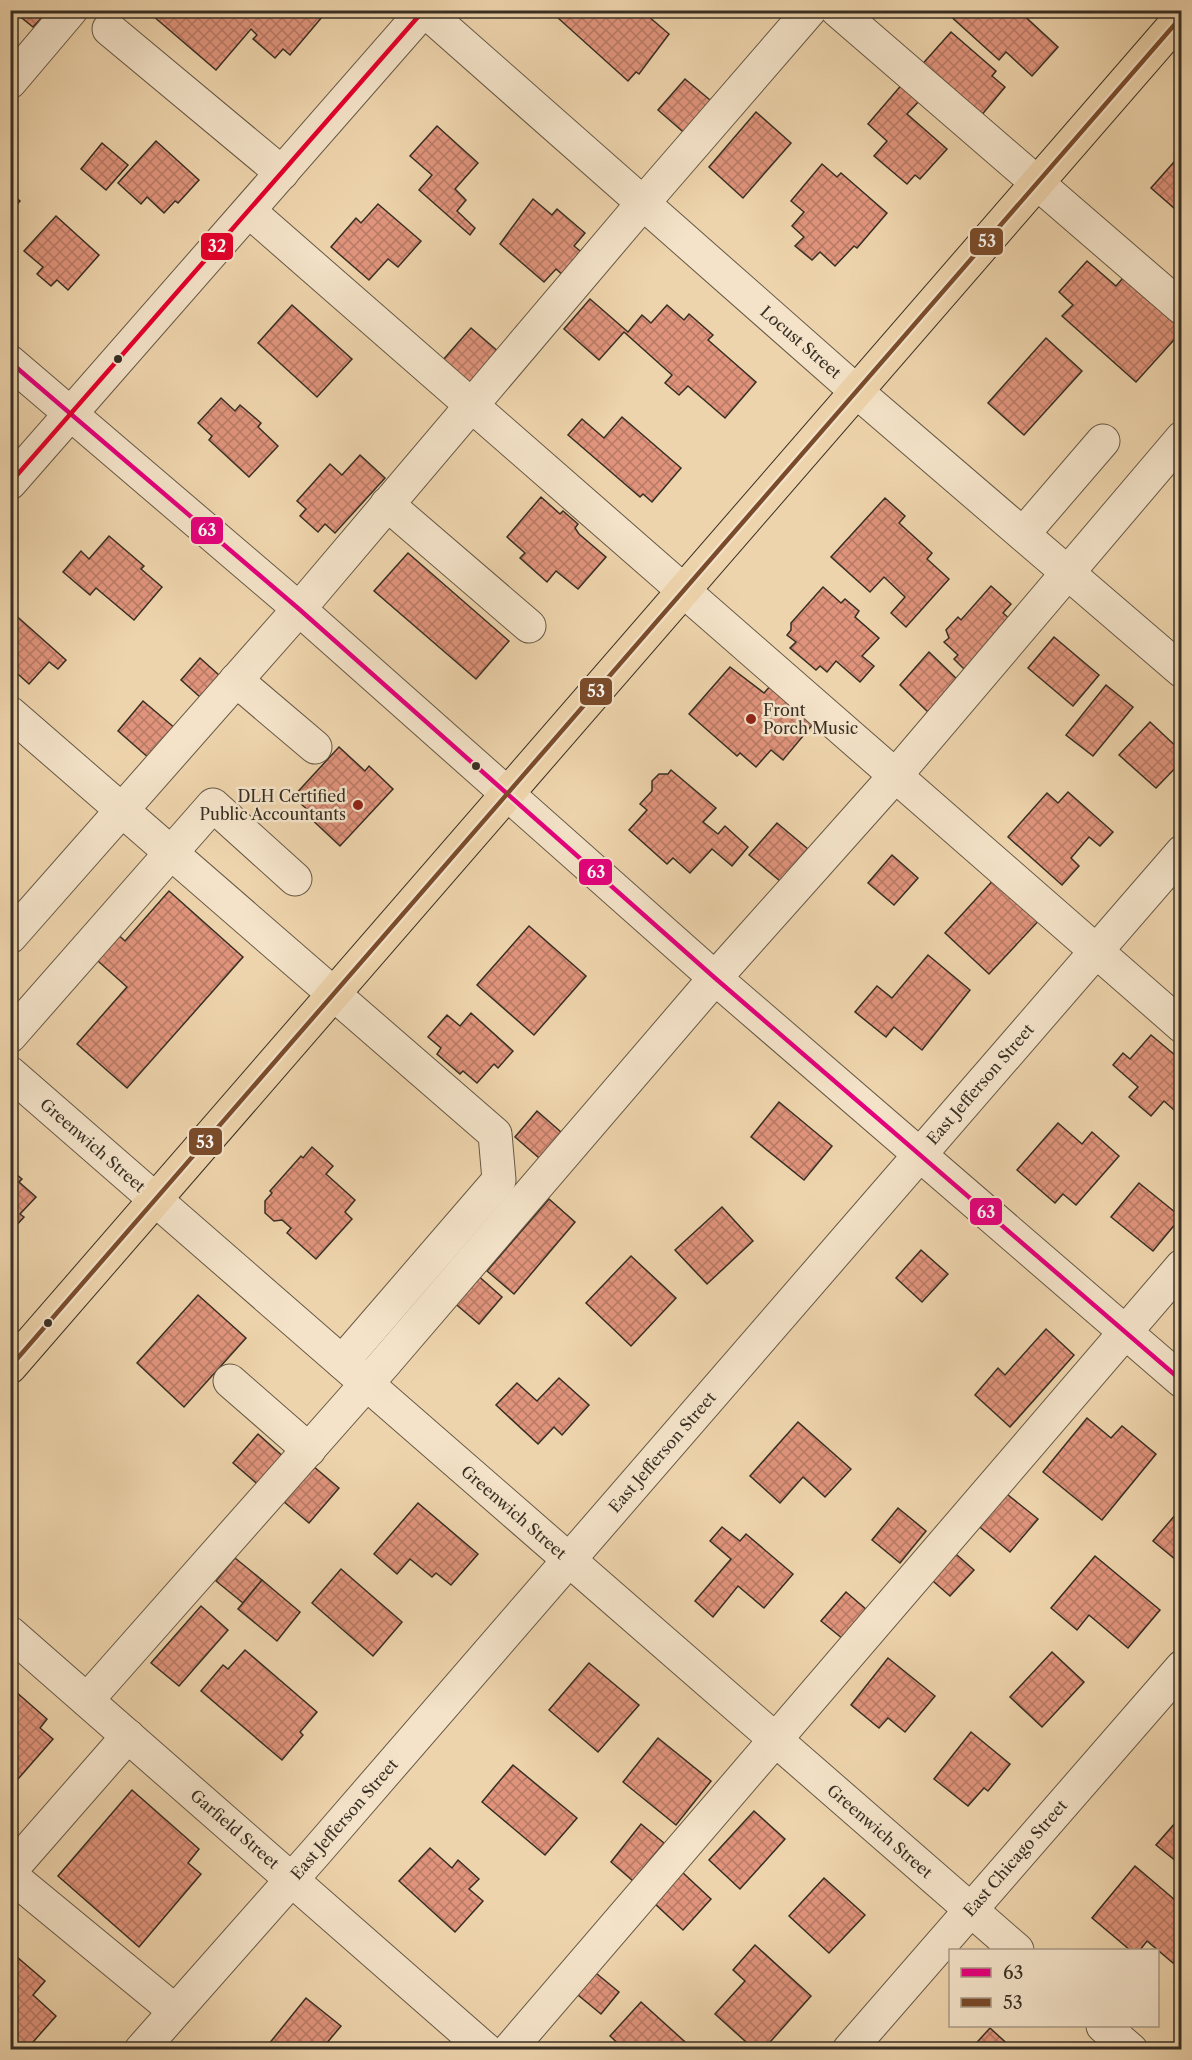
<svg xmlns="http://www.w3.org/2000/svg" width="1192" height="2060" font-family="'Libre Caslon Text',serif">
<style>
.building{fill:url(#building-cross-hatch);stroke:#382f24;stroke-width:1.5}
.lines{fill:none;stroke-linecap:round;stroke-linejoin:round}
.minor-casing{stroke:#665846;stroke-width:35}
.major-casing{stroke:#382f24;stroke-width:35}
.minor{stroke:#f4e3c9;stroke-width:33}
.major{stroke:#eed4ac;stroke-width:33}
.bus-1-casing{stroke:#f4e3c9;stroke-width:9}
.bus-2-casing{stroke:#f4e3c9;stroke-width:9}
.bus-3-casing{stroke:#f4e3c9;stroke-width:9}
.bus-1{stroke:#e5007d;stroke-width:4.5}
.bus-2{stroke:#7a4b2a;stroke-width:4.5}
.bus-3{stroke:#e4002b;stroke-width:4.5}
.bus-dot{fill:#382f24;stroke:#f4e3c9;stroke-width:2}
.poi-dot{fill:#8f2418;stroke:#f4e3c9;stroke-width:2}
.labels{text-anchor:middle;stroke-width:5;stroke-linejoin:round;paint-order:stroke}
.street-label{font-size:16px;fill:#382f24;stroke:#f4e3c9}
.poi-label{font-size:16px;fill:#382f24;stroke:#f4e3c9;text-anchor:start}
.line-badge{stroke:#f4e3c9;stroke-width:2}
.badge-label{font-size:16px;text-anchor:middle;font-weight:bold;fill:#fff}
</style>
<defs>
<pattern id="building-cross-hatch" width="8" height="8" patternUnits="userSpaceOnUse" patternTransform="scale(1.5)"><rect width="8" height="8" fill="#e0947c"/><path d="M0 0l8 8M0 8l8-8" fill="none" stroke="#b77965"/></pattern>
</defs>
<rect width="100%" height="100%" fill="#eed4ac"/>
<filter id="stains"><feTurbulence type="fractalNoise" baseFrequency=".00333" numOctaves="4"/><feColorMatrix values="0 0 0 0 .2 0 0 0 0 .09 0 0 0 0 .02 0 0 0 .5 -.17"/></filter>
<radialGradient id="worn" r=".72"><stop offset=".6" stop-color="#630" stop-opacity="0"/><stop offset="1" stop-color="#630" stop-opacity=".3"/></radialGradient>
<!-- building -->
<g class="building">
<polygon points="20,10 47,10 48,11 33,27 17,14"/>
<polygon points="158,10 328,10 290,55 283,49 275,58 253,39 257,35 251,29 216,70 153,16"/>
<polygon points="564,10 641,10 669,34 639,74 636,72 628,81 558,18"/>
<polygon points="951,10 1018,10 1058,47 1032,76 1006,52 999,60 948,14"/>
<polygon points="951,32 996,71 992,76 1005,87 980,117 919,68"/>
<polygon points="685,79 716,105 689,137 658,110"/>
<polygon points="904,82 922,98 907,114 947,149 920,179 915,175 907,184 874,156 887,141 868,124"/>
<polygon points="756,112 791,143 743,198 709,167"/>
<polygon points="437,126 478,163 455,189 466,200 457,211 475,228 470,235 419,190 432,175 410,156"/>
<polygon points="156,141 199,180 178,203 175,201 164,213 147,197 141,204 118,183"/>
<polygon points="102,143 128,165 106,190 81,169"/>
<polygon points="1182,153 1182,215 1151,188"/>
<polygon points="822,164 837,177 841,173 887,213 857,248 854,246 835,266 820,252 812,260 795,246 804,237 792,226 804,212 791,201"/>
<polygon points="10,192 20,201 10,212"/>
<polygon points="533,199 552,215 557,209 585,233 574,246 584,254 565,277 556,269 544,282 500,244"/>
<polygon points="378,204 421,241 398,267 388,259 369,280 331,247 356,218 361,223"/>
<polygon points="56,216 99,255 68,290 57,280 51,286 37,274 43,267 24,251"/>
<polygon points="1087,261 1116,286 1129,271 1182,319 1182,331 1136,382 1062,316 1073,305 1059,292"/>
<polygon points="590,299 628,332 642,315 651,323 667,305 684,320 689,314 713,335 708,340 756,382 725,418 688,386 679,395 665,383 672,375 624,332 599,360 564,329"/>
<polygon points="292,305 352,359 317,397 258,343"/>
<polygon points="471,328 500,353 472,385 443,360"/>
<polygon points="1046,338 1082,371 1024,435 988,403"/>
<polygon points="221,398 235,411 240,405 261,423 258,427 278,446 249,477 209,440 212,436 198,423"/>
<polygon points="622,417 681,468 652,502 643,494 640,497 568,435 582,419 604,438"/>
<polygon points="360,455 385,478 335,533 325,524 318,532 300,516 306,509 297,501 330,464 342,475"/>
<polygon points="541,497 560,514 563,511 578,524 575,528 579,534 606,557 578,589 556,571 547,582 520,558 525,553 507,537"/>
<polygon points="885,498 905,516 899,523 932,553 927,559 949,579 906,627 891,613 905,597 884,577 870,592 831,557"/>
<polygon points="109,536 144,566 141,569 162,587 134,620 96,588 90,595 63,572 81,551 89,559"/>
<polygon points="408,553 509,641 476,679 374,591"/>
<polygon points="991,586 1011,604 1003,613 1011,620 968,673 954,659 958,655 944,642 949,638 946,630 958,617 961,620"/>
<polygon points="823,587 841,603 845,599 859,611 855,617 879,638 862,656 874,666 860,682 836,661 827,672 820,666 816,670 790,648 796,642 787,635 791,630 791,623"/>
<polygon points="12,612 66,660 58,669 49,662 29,684 10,667"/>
<polygon points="1054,637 1099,675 1073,706 1028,668"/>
<polygon points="929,652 959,681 929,713 900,685"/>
<polygon points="200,658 219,675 200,697 181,680"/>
<polygon points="730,667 764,693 773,683 813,724 783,760 771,750 756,767 740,753 737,756 689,714"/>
<polygon points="1106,685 1133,707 1093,756 1066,735"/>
<polygon points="143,701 176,729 150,759 118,731"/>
<polygon points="1150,722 1182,752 1182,761 1156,788 1119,755"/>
<polygon points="339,747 365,771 369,766 393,789 340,846 306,814 309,811 293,797"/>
<polygon points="671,770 716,808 703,822 718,834 725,826 748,847 732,866 712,849 690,873 673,858 667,864 629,830 647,810 640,804 652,791 652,781 659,774 668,774"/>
<polygon points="1068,792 1113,832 1100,846 1089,837 1071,858 1079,866 1062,885 1008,837 1047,793 1058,803"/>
<polygon points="777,823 808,849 780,881 749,855"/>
<polygon points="892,855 918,878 894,905 868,883"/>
<polygon points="998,875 1043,916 989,974 945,933"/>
<polygon points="169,891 243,957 127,1088 77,1044 127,987 89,953 111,928 125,941"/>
<polygon points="529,926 586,976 534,1035 477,985"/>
<polygon points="928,955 970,990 922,1050 894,1027 886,1037 855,1012 877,986 892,998"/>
<polygon points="471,1013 513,1051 498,1068 494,1064 477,1083 463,1071 460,1074 437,1054 441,1048 428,1037 447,1015 460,1026"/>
<polygon points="1151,1035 1182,1061 1182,1117 1164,1101 1151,1116 1129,1097 1138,1087 1113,1065 1123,1053 1130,1059"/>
<polygon points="779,1102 832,1146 804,1180 751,1137"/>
<polygon points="537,1111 569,1139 546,1164 515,1137"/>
<polygon points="1058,1123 1082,1144 1092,1132 1119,1156 1076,1205 1063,1194 1055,1203 1017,1170"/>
<polygon points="312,1147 333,1166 326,1174 355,1200 345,1212 352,1219 316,1259 287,1233 291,1228 282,1220 274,1221 265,1213 265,1201 272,1193 270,1191 301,1156 303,1158"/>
<polygon points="10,1169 22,1179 19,1182 36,1197 20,1214 24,1217 10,1232"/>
<polygon points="1139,1183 1181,1217 1153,1251 1111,1217"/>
<polygon points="549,1199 575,1222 514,1294 487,1271"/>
<polygon points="722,1207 753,1241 707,1284 675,1250"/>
<polygon points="921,1250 948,1274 922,1302 896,1278"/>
<polygon points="631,1256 676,1298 631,1346 586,1303"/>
<polygon points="475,1273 502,1297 479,1324 451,1300"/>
<polygon points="198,1295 246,1338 184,1407 137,1363"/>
<polygon points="1046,1329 1074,1355 1010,1427 975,1395 998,1368 1005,1375"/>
<polygon points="559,1378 589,1405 562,1435 554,1427 538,1444 496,1405 517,1383 537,1401"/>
<polygon points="1087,1418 1111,1438 1122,1426 1156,1454 1102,1520 1043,1472"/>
<polygon points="798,1422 851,1469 825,1497 803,1477 780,1503 750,1476"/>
<polygon points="258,1434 286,1459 261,1487 233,1463"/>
<polygon points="313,1466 339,1488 309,1523 283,1501"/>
<polygon points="1003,1491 1038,1519 1010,1552 976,1524"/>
<polygon points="418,1503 478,1554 451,1585 436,1573 432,1577 410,1559 397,1574 374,1554"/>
<polygon points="1182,1507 1182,1565 1153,1541"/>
<polygon points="898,1508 926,1531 900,1563 872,1540"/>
<polygon points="722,1527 740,1541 746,1534 793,1574 764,1608 738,1586 713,1617 695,1601 731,1559 710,1541"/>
<polygon points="949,1548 974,1570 950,1596 926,1575"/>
<polygon points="1095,1556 1160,1610 1128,1648 1089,1615 1077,1630 1051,1608"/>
<polygon points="235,1558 262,1580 243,1603 216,1581"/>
<polygon points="341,1569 402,1622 373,1656 312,1603"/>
<polygon points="262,1580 300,1612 277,1641 238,1609"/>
<polygon points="846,1592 867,1610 843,1639 821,1621"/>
<polygon points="201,1606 228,1630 179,1686 151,1663"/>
<polygon points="245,1650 317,1712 300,1732 303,1735 282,1760 201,1691 223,1665 228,1669"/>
<polygon points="1052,1652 1084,1682 1042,1727 1010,1697"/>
<polygon points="888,1658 935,1696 905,1732 888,1718 879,1728 851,1705"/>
<polygon points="589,1663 639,1705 598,1752 549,1710"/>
<polygon points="15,1691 47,1719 40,1728 53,1739 18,1779 10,1773 10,1696"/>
<polygon points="971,1732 1010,1764 988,1791 984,1788 968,1806 934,1779"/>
<polygon points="658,1738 711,1781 676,1825 623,1782"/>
<polygon points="513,1765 577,1818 545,1855 482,1802"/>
<polygon points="132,1790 199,1849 188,1863 201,1874 139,1947 58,1876"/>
<polygon points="754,1811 785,1839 740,1889 709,1860"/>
<polygon points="1182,1815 1182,1866 1156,1845"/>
<polygon points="641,1824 664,1843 633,1881 611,1862"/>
<polygon points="430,1848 452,1868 458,1860 479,1879 469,1889 483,1901 455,1932 399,1881"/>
<polygon points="1135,1866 1182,1906 1182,1953 1173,1963 1147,1941 1140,1950 1130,1950 1092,1918"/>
<polygon points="682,1872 711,1899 683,1930 654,1903"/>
<polygon points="824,1878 865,1915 829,1953 789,1916"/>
<polygon points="755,1945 811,1996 763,2050 755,2050 715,2014 745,1981 733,1970"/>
<polygon points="10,1951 45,1981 33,1995 56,2016 26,2050 22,2050 10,2040"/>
<polygon points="591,1969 619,1992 601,2014 573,1991"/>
<polygon points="306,1998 341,2026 321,2050 264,2050"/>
<polygon points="641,2002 694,2050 625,2050 610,2036"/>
<polygon points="990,2028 1014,2050 970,2050"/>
</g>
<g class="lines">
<defs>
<g id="minor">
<polyline points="424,10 856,391 1182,671"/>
<polyline points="837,10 1182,308"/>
<polyline points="109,29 282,173"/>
<polyline points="10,82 71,10"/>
<polyline points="249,211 1182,1026"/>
<polyline points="10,362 299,609 715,978 1182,1381"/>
<polyline points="10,483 424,10"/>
<polyline points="387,504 529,626"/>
<polyline points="1023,534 1103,441"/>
<polyline points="236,680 315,747"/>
<polyline points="10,713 495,1134 499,1180 342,1362"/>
<polyline points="10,937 299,609 643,203 810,10"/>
<polyline points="10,1036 213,805 295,879"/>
<polyline points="10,1073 1017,1950"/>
<polyline points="230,1381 309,1450"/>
<polyline points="10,1633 486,2050"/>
<polyline points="87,1700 384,1364 715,978 895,776 1182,438"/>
<polyline points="10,1871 128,1736"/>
<polyline points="10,1875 175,2011"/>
<polyline points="1103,2026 1131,2050"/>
<polyline points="141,2050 316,1852 1182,852"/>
<polyline points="509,2050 1182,1266"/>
<polyline points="849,2050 1182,1667"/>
</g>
<polyline id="major" points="10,1367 1182,16"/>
</defs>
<!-- minor casing -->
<use href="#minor" class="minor-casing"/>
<!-- major casing -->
<use href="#major" class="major-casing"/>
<!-- minor -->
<use href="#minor" class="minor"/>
<!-- major -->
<use href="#major" class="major"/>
<defs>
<polyline id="bus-1" points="10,362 299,609 715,978 1182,1381"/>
<polyline id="bus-2" points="10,1367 1182,16"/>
<polyline id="bus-3" points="10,483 424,10"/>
</defs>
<!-- bus-1 casing -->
<use href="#bus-1" class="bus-1-casing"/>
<!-- bus-2 casing -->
<use href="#bus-2" class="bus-2-casing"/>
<!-- bus-3 casing -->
<use href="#bus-3" class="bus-3-casing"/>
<!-- bus-1 -->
<use href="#bus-1" class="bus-1"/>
<!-- bus-2 -->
<use href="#bus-2" class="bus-2"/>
<!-- bus-3 -->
<use href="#bus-3" class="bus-3"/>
</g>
<!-- markers -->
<g class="bus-dot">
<circle cx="118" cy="359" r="5"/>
<circle cx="476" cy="766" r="5"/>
<circle cx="48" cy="1323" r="5"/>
</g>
<g class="poi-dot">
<circle cx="751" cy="719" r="6"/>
<circle cx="358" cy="805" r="6"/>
</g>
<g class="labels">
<!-- street labels -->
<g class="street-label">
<text transform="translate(801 342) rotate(41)" y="6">Locust Street</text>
<text transform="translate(980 1084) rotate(-49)" y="6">East Jefferson Street</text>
<text transform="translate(93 1145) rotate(41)" y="6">Greenwich Street</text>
<text transform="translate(662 1452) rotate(-49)" y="6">East Jefferson Street</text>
<text transform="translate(514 1512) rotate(41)" y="6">Greenwich Street</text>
<text transform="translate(344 1819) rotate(-49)" y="6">East Jefferson Street</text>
<text transform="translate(235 1829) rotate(41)" y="6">Garfield Street</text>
<text transform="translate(880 1831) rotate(41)" y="6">Greenwich Street</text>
<text transform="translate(1015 1858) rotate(-49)" y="6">East Chicago Street</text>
</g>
<!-- poi labels -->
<g class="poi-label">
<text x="763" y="716">Front<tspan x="763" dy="18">Porch Music</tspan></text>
<text x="346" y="802" text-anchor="end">DLH Certified<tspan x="346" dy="18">Public Accountants</tspan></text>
</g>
</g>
<g class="line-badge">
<rect x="969" y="227" width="35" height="29" rx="6" fill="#7a4b2a"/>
<rect x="200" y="232" width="34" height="29" rx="6" fill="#e4002b"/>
<rect x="190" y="516" width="34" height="29" rx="6" fill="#e5007d"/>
<rect x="579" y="677" width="34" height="29" rx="6" fill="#7a4b2a"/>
<rect x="578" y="858" width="35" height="28" rx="6" fill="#e5007d"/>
<rect x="188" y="1127" width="35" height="29" rx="6" fill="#7a4b2a"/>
<rect x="969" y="1197" width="34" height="29" rx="6" fill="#e5007d"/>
</g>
<g class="badge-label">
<text x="987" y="247">53</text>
<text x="217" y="252">32</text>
<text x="207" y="536">63</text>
<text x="596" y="697">53</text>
<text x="596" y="878">63</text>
<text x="205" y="1148">53</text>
<text x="986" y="1218">63</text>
</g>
<!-- margin -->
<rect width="1192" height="2060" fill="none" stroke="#eed4ac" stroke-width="36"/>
<rect x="12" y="12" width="1168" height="2036" fill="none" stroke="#382f24" stroke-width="3"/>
<rect x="18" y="18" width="1156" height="2024" fill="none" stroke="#382f24" stroke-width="1.5"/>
<!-- legend -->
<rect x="949" y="1949" width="210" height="78" fill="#f4e3c9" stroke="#a99b87" stroke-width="1.5"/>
<rect x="961" y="1968" width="30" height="9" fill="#e5007d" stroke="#a99b87" stroke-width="1.5"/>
<text x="1003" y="1979" font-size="18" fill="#382f24">63</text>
<rect x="961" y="1998" width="30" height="9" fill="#7a4b2a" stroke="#a99b87" stroke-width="1.5"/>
<text x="1003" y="2009" font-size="18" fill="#382f24">53</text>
<rect width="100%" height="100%" filter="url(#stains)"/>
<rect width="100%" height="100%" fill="url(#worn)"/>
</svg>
